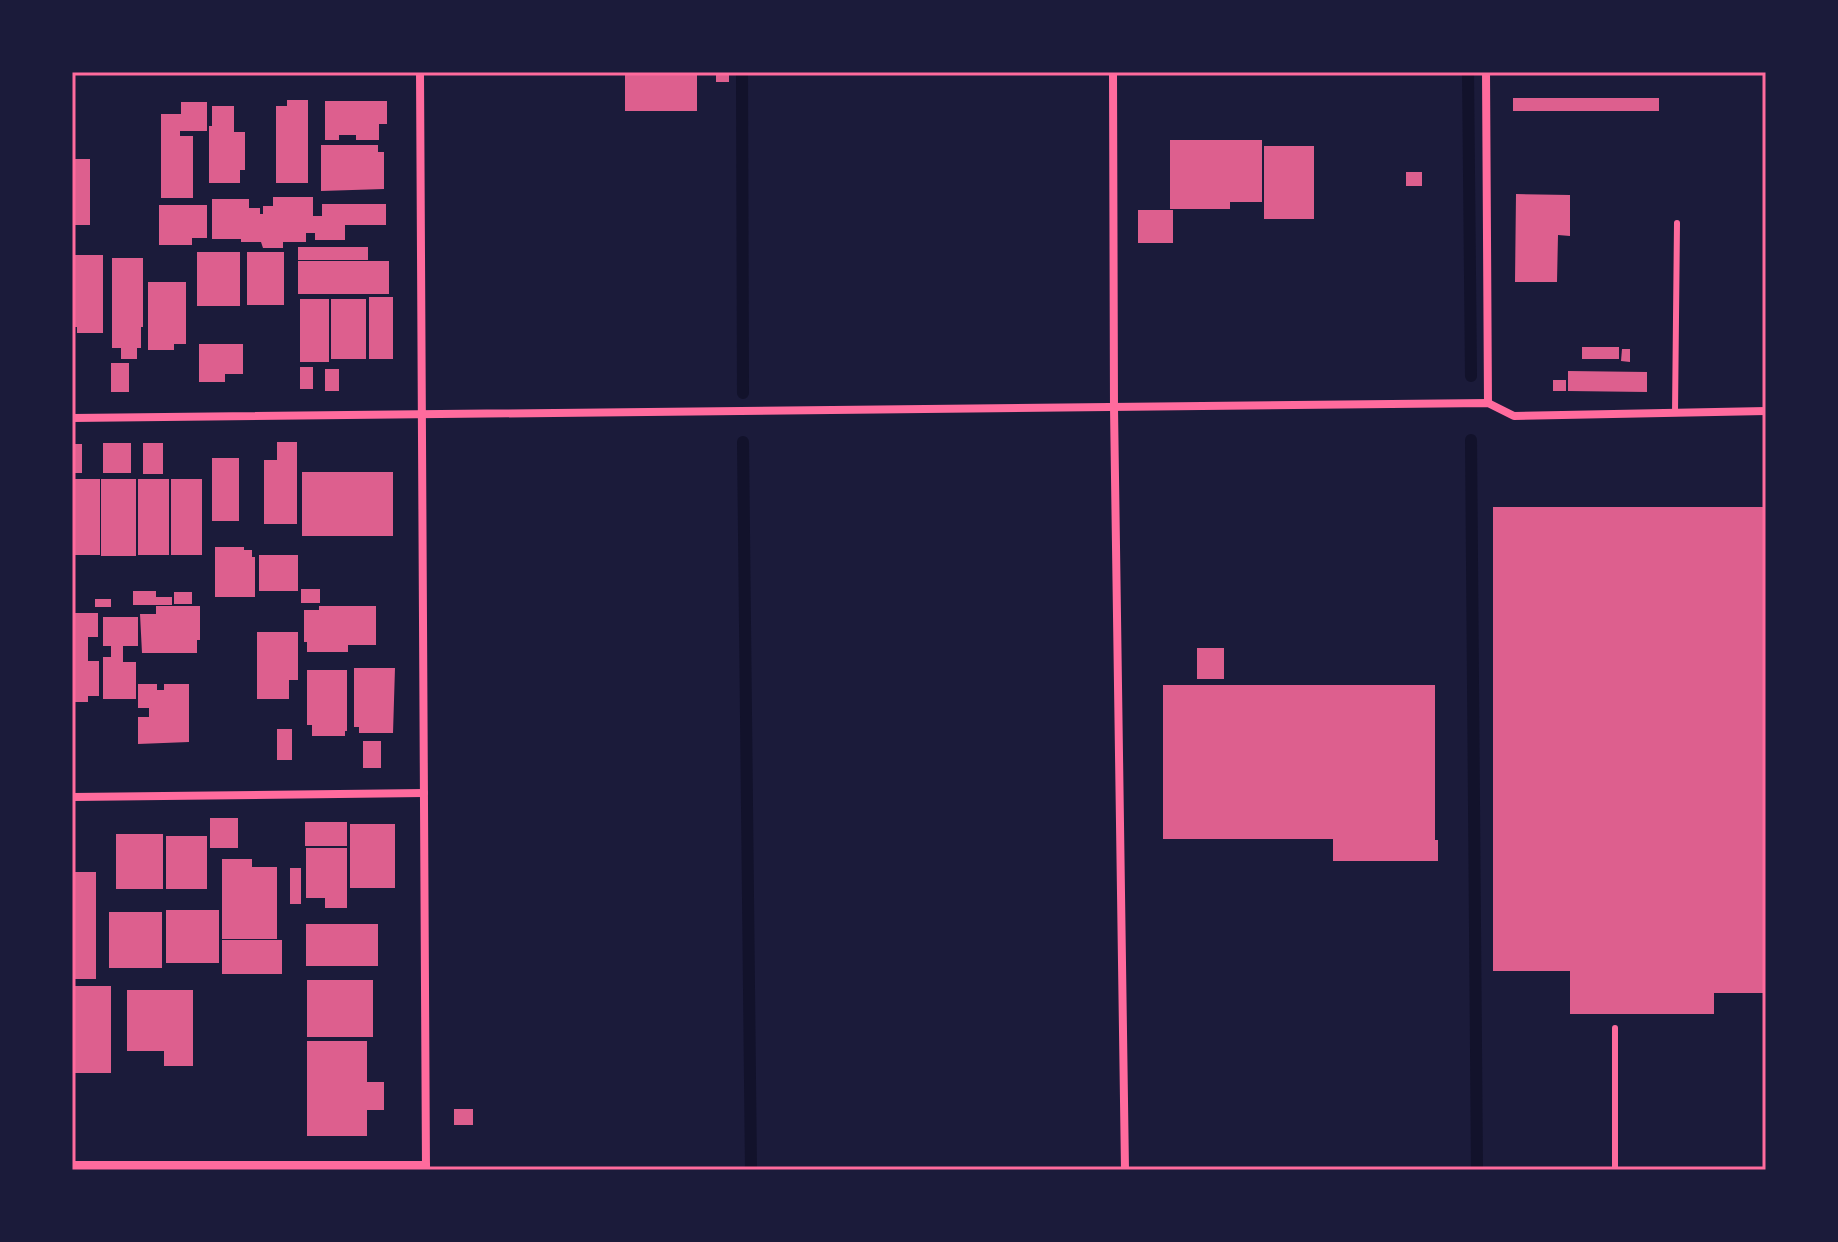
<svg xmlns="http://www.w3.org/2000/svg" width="1838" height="1242" font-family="'Libre Baskerville',serif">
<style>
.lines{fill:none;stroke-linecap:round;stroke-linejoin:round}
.stream{stroke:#12122b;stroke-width:12}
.building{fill:#dd5f8e}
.service{stroke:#ff6b9d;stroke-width:6}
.minor{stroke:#ff6b9d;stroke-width:8}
.neatline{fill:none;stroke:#ff6b9d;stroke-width:3}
</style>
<rect width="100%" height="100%" fill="#1b1b3a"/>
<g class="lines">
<!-- stream -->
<g class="stream">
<polyline points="742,72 743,393"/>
<polyline points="1468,72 1471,376"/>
<polyline points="1471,440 1477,1170"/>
<polyline points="743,442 751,1170"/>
</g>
</g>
<!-- building -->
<g class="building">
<rect x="625" y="72" width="72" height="39"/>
<rect x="716" y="72" width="13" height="10"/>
<rect x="1513" y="98" width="146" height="13"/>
<polygon points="287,100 308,100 308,183 276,183 276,106 287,106"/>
<polygon points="325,101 387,101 387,124 379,124 379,140 356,140 356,135 339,135 339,140 325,140"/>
<polygon points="181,102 207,102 207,131 180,131 180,136 193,136 193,198 161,198 161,114 181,114"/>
<polygon points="212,106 234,106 234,132 245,132 245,170 240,170 240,183 209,183 209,126 212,126"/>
<polygon points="1170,140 1262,140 1262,202 1230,202 1230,209 1170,209"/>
<polygon points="321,145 378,145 378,152 384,152 384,189 321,191"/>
<rect x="1264" y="146" width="50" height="73"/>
<rect x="72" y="159" width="18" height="66"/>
<rect x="1406" y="172" width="16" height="14"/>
<polygon points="1516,194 1570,195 1570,236 1558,235 1557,282 1515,282"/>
<polygon points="273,197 313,197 313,216 322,216 322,204 386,204 386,225 345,225 345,240 315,240 315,233 306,233 306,242 283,242 283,248 263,248 261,242 241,242 241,239 212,239 212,199 249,199 249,208 260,208 260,214 263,214 263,206 273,206"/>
<polygon points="159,205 207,205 207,238 192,238 192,245 159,245"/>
<rect x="1138" y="210" width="35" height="33"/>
<rect x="298" y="247" width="70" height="13"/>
<rect x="197" y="252" width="43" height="54"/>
<rect x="247" y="252" width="37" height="53"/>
<polygon points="72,255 103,255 103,333 77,333 77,327 72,327"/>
<polygon points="112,258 143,258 143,327 141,327 141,348 137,348 137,359 121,359 121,348 112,348"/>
<rect x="298" y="261" width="91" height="33"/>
<polygon points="148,282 186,282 186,344 174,344 174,350 148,350"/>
<rect x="369" y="297" width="24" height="62"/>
<rect x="300" y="299" width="29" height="63"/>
<rect x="331" y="299" width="35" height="60"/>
<polygon points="199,344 243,344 243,374 225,374 225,382 199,382"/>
<rect x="1582" y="347" width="37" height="12"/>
<polygon points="1622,349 1630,349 1630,362 1621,361"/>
<rect x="111" y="363" width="18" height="29"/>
<rect x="300" y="367" width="13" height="22"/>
<rect x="325" y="369" width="14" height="22"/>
<polygon points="1568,371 1647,372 1647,392 1568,391"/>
<rect x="1553" y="380" width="13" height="11"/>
<polygon points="277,442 297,442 297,524 264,524 264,460 277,460"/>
<rect x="103" y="443" width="28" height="30"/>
<rect x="143" y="443" width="20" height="31"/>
<rect x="72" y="444" width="10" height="29"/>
<rect x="212" y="458" width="27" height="63"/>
<rect x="302" y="472" width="91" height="64"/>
<rect x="72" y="479" width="28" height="76"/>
<rect x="101" y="479" width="35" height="77"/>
<rect x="138" y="479" width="31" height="76"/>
<rect x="171" y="479" width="31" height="76"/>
<polygon points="1493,507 1766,507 1766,993 1714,993 1714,1014 1570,1014 1570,971 1493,971"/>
<polygon points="215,547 244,547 244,550 252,550 252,557 255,557 255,597 215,597"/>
<rect x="259" y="555" width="39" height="36"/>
<rect x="301" y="589" width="19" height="14"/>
<polygon points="133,591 156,591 156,597 172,597 172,605 133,605"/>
<rect x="174" y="592" width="18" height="12"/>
<rect x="95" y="599" width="16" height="8"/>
<polygon points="156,606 200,606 200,640 197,640 197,653 142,653 140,614 156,614"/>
<polygon points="319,606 376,606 376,645 348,645 348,652 307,652 307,642 304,642 304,610 319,610"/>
<polygon points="72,613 98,613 98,637 88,637 88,661 99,661 99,696 88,696 88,702 72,702"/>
<polygon points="103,617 138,617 138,646 123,646 123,662 136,662 136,699 103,699 103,657 111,657 111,646 103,646"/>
<polygon points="257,632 298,632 298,680 289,680 289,699 257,699"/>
<rect x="1197" y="648" width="27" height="31"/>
<polygon points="354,668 395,668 393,733 359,733 359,727 354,727"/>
<polygon points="307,670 347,670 347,731 345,731 345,736 312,736 312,725 307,725"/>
<polygon points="138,684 157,684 157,690 164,690 164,684 189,684 189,742 138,744 138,717 149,717 149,708 138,708"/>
<polygon points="1163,685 1435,685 1435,840 1438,840 1438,861 1333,861 1333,839 1163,839"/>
<rect x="277" y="729" width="15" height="31"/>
<rect x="363" y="741" width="18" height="27"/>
<rect x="210" y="818" width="28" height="30"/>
<rect x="305" y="822" width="42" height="24"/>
<rect x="350" y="824" width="45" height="64"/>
<rect x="116" y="834" width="47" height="55"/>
<rect x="166" y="836" width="41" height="53"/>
<polygon points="306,848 347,848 347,908 325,908 325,898 306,898"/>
<polygon points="222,859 252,859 252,867 277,867 277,939 222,939"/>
<rect x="290" y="868" width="11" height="36"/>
<rect x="72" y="872" width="24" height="107"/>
<rect x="166" y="910" width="53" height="53"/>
<rect x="109" y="912" width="53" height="56"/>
<rect x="306" y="924" width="72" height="42"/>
<rect x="222" y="940" width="60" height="34"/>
<rect x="307" y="980" width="66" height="57"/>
<rect x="72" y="986" width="39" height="87"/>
<polygon points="127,990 193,990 193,1066 164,1066 164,1051 127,1051"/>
<polygon points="307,1041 367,1041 367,1082 384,1082 384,1110 367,1110 367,1136 307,1136"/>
<rect x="454" y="1109" width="19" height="16"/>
</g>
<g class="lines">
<!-- service -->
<g class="service">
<polyline points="1675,413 1677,223"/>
<polyline points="1615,1028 1615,1170"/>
</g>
<!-- minor -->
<g class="minor">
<polyline points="420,72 426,1170"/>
<polyline points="1113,72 1114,408 1125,1170"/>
<polyline points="1486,72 1488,403"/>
<polyline points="72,418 1488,403 1514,416 1766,411"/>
<polyline points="72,797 424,793"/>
<polyline points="72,1165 426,1165"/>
</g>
</g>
<!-- border -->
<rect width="1838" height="1242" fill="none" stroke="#1b1b3a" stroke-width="148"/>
<rect x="74" y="74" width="1690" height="1094" class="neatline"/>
</svg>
